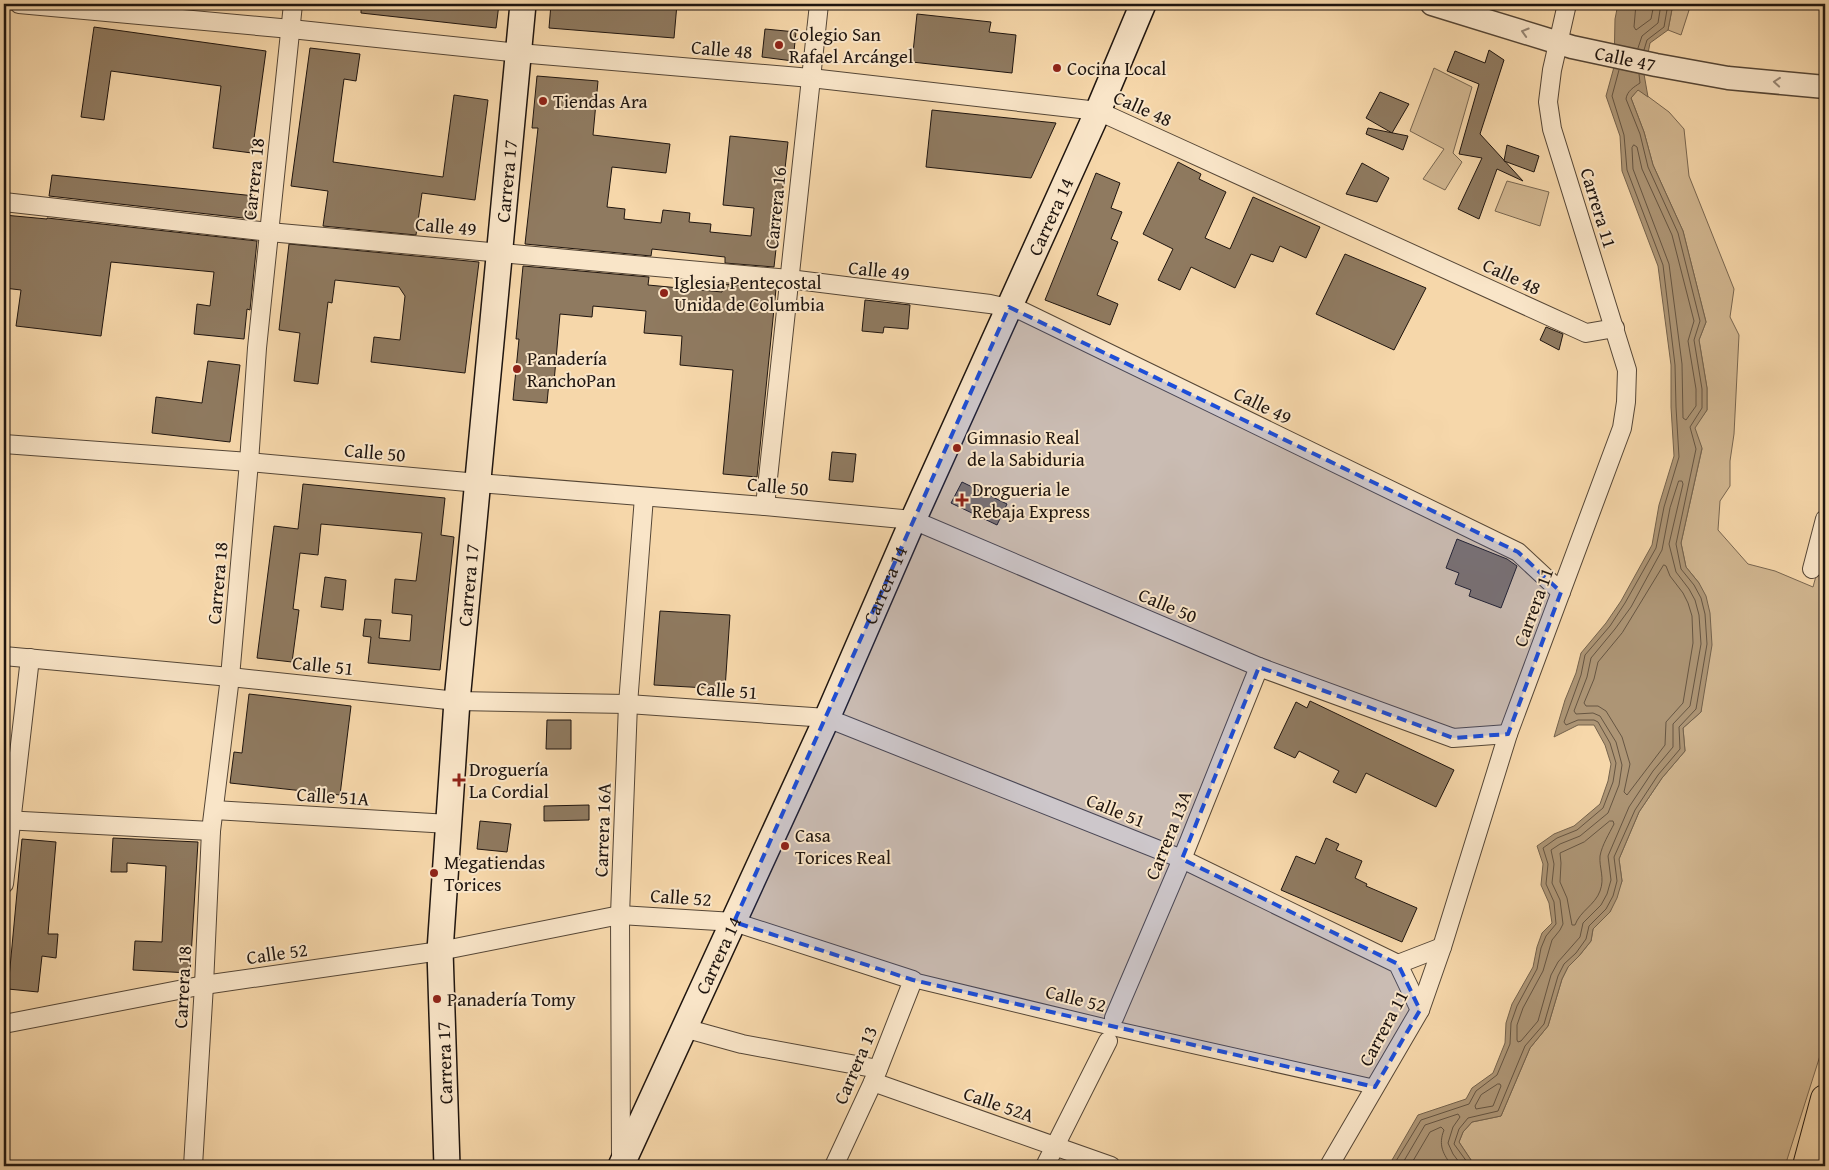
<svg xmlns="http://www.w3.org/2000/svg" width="1829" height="1170" font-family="'Gentium Book Plus',serif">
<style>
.green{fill:#d1b690;stroke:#786650}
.water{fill:#ad9575;stroke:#74624c}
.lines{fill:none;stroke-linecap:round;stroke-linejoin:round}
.shore{stroke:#665542;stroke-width:1}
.building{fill:#8f7a60;stroke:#1f150f}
.pedestrian-casing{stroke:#554636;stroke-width:16}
.minor-casing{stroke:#554636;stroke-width:20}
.tertiary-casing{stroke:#554636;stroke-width:25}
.secondary-casing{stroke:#1f150f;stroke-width:28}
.trunk-casing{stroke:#1f150f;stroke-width:30}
.pedestrian{stroke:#f9e5c8;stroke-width:14}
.minor{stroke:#f9e5c8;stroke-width:18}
.tertiary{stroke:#f9e5c8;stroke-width:22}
.secondary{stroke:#f9e5c8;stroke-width:25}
.trunk{stroke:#f6d7aa;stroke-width:28}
.oneway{stroke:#978775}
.marked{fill:#1d4ed8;fill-opacity:0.2;stroke:#1d4ed8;stroke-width:4;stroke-dasharray:10 6;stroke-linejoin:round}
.poi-dot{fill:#8f2418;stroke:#f9e5c8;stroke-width:2}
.labels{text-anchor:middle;stroke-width:4;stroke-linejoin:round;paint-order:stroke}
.poi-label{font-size:19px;fill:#1f150f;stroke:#f9e5c8;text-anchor:start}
.street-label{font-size:19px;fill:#1f150f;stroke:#f9e5c8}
</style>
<rect width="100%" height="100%" fill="#f6d7aa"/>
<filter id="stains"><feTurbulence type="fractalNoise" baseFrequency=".004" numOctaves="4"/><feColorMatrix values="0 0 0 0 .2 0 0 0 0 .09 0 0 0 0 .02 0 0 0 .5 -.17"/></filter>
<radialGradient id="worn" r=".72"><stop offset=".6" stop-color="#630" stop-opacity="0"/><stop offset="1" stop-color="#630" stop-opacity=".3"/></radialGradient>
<!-- green -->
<g class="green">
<polygon points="1673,4 1691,4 1681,35 1668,30"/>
<polygon points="1434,68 1472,87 1453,153 1462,162 1445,190 1423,179 1444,149 1410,131"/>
<polygon points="1638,89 1669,112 1684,129 1689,176 1734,289 1730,317 1739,335 1734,434 1730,461 1730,486 1720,501 1718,530 1748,564 1775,571 1813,587 1825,543 1825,1040 1785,1166 1475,1166 1459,1142 1463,1132 1472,1122 1501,1116 1530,1048 1548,1026 1562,979 1568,967 1579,956 1591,941 1593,929 1610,912 1622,881 1619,859 1639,812 1662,778 1685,751 1683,728 1701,712 1703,690 1699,583 1686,567 1681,543 1702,449 1694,428 1707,410 1707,388 1699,340 1706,322 1683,231 1653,165 1644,132 1631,98"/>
<polygon points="1507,181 1549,192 1540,226 1495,211"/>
</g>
<!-- water -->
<polygon class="water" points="1618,4 1673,4 1668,30 1650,43 1644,74 1648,97 1638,90 1631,98 1644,132 1653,165 1683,231 1706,322 1699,340 1707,388 1707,410 1695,428 1702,448 1681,543 1686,567 1699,583 1706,596 1710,613 1712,645 1701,712 1683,728 1685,751 1662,778 1639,812 1619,859 1622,881 1617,898 1610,912 1593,929 1591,941 1579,956 1568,967 1562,979 1548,1026 1530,1048 1501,1116 1472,1122 1463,1132 1459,1142 1475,1166 1387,1166 1392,1160 1418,1115 1466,1099 1472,1088 1493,1073 1505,1043 1506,1023 1512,1004 1533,967 1537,947 1542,933 1552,923 1549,903 1541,885 1543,864 1537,846 1554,834 1574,826 1600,804 1608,781 1611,764 1605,745 1594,725 1578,725 1554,737 1565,700 1576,673 1581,653 1606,623 1621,601 1652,545 1659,505 1674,456 1671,407 1671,365 1658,266 1622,171 1620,136 1606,96 1614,67 1615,19"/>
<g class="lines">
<!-- shore -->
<g class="shore">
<polyline points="1636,4 1634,27 1636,30 1651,19 1654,4"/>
<polyline points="1638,48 1642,36 1658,23 1661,4"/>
<polyline points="1644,50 1647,40 1664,27 1668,4"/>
<polygon points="1634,145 1637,147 1642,169 1672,235 1694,321 1688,341 1696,389 1696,406 1686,420 1683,418 1682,364 1669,264 1633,169 1632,148"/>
<polygon points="1679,481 1682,481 1683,484 1669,544 1676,572 1689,589 1695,600 1699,615 1701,644 1690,706 1673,724 1673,747 1653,771 1629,807 1608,856 1611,880 1607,894 1601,905 1583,923 1580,937 1558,962 1551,975 1538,1021 1521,1041 1518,1042 1517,1040 1517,1025 1523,1008 1543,971 1552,940 1560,930 1563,924 1560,900 1552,883 1554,864 1551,850 1560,844 1580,836 1608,813 1619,785 1622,765 1616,742 1600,716 1593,713 1576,714 1574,711 1587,677 1591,658 1615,629 1631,607 1662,550 1670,508"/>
<polygon points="1664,565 1666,566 1670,576 1683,593 1688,603 1692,616 1693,643 1683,703 1666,722 1665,745 1627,795 1624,792 1630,764 1622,737 1606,711 1598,706 1586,706 1584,703 1594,679 1598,662 1622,633"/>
<path d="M1610,821h3l1,3c-5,10 -12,21 -14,32 -1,12 5,22 0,35 -5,14 -20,20 -25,34h-3l-5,-27 -7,-16 1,-19 -1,-10 24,-11z"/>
<polygon points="1498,1084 1500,1084 1501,1086 1493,1106 1476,1109 1475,1106 1481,1095"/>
<polyline points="1393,1166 1421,1120 1469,1104 1476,1091 1497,1075 1510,1044 1511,1023 1517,1006 1537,969 1541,948 1546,936 1556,924 1554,902 1546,884 1548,864 1543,848 1557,838 1577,830 1603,808 1613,782 1616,763 1610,743 1598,722 1594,720 1578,720 1566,725 1564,722 1581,675 1585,655 1610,626 1625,603 1656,548 1664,507 1679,457 1676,407 1675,365 1663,265 1627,170 1624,135 1612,96 1619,70"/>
<polyline points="1401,1166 1425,1125 1458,1114 1460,1117 1453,1127 1448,1143 1453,1154 1462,1166"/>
<path d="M1410,1166l20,-34 11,-5 3,3c-6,15 -1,24 8,36"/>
<path d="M1470,1166l-16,-22 5,-15 9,-11 30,-7 27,-65 19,-22 14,-48 6,-12 12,-11 10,-14 3,-13 17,-17 7,-13 4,-15 -3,-24 21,-47 23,-35 22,-26 -1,-22 17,-18 11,-65 -2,-30 -4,-16 -7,-13 -13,-16 -5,-25 20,-95 -6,-22 12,-19v-19l-8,-49 6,-19 -22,-88 -30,-66 -8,-33 -14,-35c1,-8 8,-12 14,-16l-1,-9"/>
</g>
</g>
<!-- building -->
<g class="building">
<polygon points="361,4 499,4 496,28 361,13"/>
<polygon points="551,4 677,4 674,38 549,28"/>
<polygon points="917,14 991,22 989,32 1016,35 1012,73 912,62"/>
<polygon points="94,27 266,51 252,153 213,148 221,86 111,71 104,120 81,117"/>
<polygon points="765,29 796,32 793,61 762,57"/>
<polygon points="310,48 360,54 356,81 344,79 333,162 443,177 454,95 488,100 475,200 422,193 416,235 323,226 328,191 291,186"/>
<polygon points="1489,50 1504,60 1480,134 1523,181 1497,169 1479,219 1458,209 1482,158 1459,154 1479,84 1447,71 1455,51 1485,63"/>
<polygon points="537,76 598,81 593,135 670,144 666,173 612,167 607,207 625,209 624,219 661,223 663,210 690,213 689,222 711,224 710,232 751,236 754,208 723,205 730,136 788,142 774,267 725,263 725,257 652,249 651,256 525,244 538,128 532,128"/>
<polygon points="1380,92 1409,104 1392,133 1366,118"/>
<polygon points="932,110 1056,123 1031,178 926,167"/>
<polygon points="1368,128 1408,136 1403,150 1366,134"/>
<polygon points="1507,145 1539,156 1534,172 1504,161"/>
<polygon points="1178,162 1201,174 1199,179 1226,192 1205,238 1230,249 1253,197 1320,227 1306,258 1280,246 1273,262 1251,254 1235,288 1191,267 1180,290 1158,280 1173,249 1143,234"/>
<polygon points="1362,163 1389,178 1377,202 1346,194"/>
<polygon points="1096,173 1120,183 1111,208 1122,212 1111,239 1118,242 1097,295 1118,304 1110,325 1045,300"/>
<polygon points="52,175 255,196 252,219 49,196"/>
<polygon points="4,215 47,219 47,218 257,241 250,310 247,309 244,339 194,334 197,304 210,306 214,272 111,262 101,336 16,326 21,290 4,288"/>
<polygon points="289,244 479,262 465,373 371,362 374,337 400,340 405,296 399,287 335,280 332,303 328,302 318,384 294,381 300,333 279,330"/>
<polygon points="1345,254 1426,288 1394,350 1316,314"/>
<polygon points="523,266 649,277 648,285 722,292 723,284 776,289 757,477 723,474 733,370 680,365 682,336 644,333 646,311 593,306 592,317 560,314 554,382 549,382 547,403 513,400 519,339 516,339"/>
<polygon points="865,300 910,305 908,329 884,327 883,333 862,331"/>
<polygon points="1546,327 1563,334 1559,350 1540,340"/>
<polygon points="208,361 240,365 230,442 152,433 156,397 202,403"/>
<polygon points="832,452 856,454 853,482 829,480"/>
<polygon points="962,482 1007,504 997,525 951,503"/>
<polygon points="303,484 445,498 441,535 454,537 440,670 368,663 371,637 363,636 365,619 381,620 379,638 410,641 412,615 392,613 395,579 416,581 422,533 321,524 318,555 300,553 293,609 299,610 292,662 257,658 274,526 298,529"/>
<polygon points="1457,539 1507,559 1517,566 1501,608 1469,596 1471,590 1455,584 1459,573 1446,568"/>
<polygon points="325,577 346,580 343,610 321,607"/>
<polygon points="660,611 730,615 725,689 654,685"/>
<polygon points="249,694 351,706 340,795 230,783 234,752 242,753"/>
<polygon points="1310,701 1454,770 1436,807 1366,773 1356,793 1333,782 1339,771 1299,751 1295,758 1274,748 1296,702 1307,708"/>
<polygon points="547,720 571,720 571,749 546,749"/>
<polygon points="589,805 589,820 544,821 544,806"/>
<polygon points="480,821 511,824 507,852 477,849"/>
<polygon points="113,838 198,842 190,973 133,970 135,941 162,942 166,866 127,863 127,872 111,872"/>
<polygon points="1326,838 1339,844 1336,850 1362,861 1355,878 1367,884 1366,886 1417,908 1402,942 1281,890 1296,856 1315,864"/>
<polygon points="22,839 56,842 48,934 58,934 56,958 42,956 38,992 8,989"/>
</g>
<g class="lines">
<defs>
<polyline id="pedestrian" points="913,980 1112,1028 1375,1087"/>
<g id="minor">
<polyline points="19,4 291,29 519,53 811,78 1098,111 1586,333 1615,328"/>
<polyline points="4,202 269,232 789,279 990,304 1022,311 1518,552 1561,592"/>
<polyline points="4,444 249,462 478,483 765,506 913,520 1259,667 1453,738 1508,734"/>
<polyline points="765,506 819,4"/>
<polyline points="1812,569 1825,519"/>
<polyline points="4,656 230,677 457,701 628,704 827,718 1182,859 1398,964 1420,1010"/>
<polyline points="214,810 449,824"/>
<polyline points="4,820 211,831"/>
<polyline points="4,884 30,658"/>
<polyline points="1398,964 1442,947"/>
<polyline points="1114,1018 1182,859 1259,667"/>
<polyline points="4,1024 204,985 440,951 620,915 734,922 913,980 873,1082 834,1166"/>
<polyline points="684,1028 742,1044 878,1069"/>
<polyline points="873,1082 1111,1166"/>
<polyline points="621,1158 620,915 628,704 644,497"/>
<polyline points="193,1166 204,985 211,831 230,677 249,462 257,348 293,4"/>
<polyline points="1045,1166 1108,1041"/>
<polyline points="1329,1166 1420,1010 1442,947 1508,734 1622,428 1626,402 1627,370 1552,129 1548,102 1552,70 1567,4"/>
</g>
<g id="tertiary">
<path id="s1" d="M1432,4l140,43 84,18 72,13 97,9"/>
</g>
<g id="secondary">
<path id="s2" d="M447,1166l-7,-215 17,-250 66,-697"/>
<path id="s3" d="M621,1166l206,-448 86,-198 185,-409 45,-107"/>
</g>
<polyline id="trunk" points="1807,1166 1825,1099"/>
</defs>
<!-- pedestrian casing -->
<use href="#pedestrian" class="pedestrian-casing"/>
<!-- minor casing -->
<use href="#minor" class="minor-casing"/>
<!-- tertiary casing -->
<use href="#tertiary" class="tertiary-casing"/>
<!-- secondary casing -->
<use href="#secondary" class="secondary-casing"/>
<!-- trunk casing -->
<use href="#trunk" class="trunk-casing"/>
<!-- pedestrian -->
<use href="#pedestrian" class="pedestrian"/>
<!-- minor -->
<use href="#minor" class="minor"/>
<!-- tertiary -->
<use href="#tertiary" class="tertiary"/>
<!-- secondary -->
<use href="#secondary" class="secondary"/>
<!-- trunk -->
<use href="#trunk" class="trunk"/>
</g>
<!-- one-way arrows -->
<defs><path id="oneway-chevron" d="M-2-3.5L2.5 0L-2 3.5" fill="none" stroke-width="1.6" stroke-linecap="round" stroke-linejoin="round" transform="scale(1.25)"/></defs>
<g class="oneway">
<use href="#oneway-chevron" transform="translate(1525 32) rotate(-163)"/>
<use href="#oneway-chevron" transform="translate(1777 82) rotate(-175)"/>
</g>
<!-- marked area -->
<path class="marked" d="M1009,307l509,245 43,40 -53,142 -55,4 -194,-71 -77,192 216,105 22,46 -45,77 -462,-107 -179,-58z"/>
<!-- markers -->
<g class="poi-dot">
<circle cx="779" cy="45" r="5"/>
<circle cx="1057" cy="68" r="5"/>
<circle cx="543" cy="101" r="5"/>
<circle cx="664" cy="293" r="5"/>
<circle cx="517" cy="369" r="5"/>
<circle cx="957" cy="448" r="5"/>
<path d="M959.5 492.5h5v5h5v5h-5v5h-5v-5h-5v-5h5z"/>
<path d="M456.5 772.5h5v5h5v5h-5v5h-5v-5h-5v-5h5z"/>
<circle cx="785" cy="846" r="5"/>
<circle cx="434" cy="873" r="5"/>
<circle cx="437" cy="999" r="5"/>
</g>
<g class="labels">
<!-- poi labels -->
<g class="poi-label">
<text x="789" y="41">Colegio San<tspan x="789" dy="22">Rafael Arcángel</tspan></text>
<text x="1067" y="75">Cocina Local</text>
<text x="553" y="108">Tiendas Ara</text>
<text x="674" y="289">Iglesia Pentecostal<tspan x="674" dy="22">Unida de Columbia</tspan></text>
<text x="527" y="365">Panadería<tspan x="527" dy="22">RanchoPan</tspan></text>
<text x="967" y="444">Gimnasio Real<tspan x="967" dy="22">de la Sabiduria</tspan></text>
<text x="972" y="496">Drogueria le<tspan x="972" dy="22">Rebaja Express</tspan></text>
<text x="469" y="776">Droguería<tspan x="469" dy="22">La Cordial</tspan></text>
<text x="795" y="842">Casa<tspan x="795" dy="22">Torices Real</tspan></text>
<text x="444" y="869">Megatiendas<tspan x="444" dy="22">Torices</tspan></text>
<text x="447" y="1006">Panadería Tomy</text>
</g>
<!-- street labels -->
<g class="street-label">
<text transform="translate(722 49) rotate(5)" y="7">Calle 48</text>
<text dy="7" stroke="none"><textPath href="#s1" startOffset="201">Calle 47</textPath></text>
<text transform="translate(1143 108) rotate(24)" y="7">Calle 48</text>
<text transform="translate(253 179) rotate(-84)" y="7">Carrera 18</text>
<text dy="7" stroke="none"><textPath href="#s2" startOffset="988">Carrera 17</textPath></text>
<text transform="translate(775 208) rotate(-84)" y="7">Carrera 16</text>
<text transform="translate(1599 208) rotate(73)" y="7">Carrera 11</text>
<text dy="7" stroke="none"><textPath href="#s3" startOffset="1042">Carrera 14</textPath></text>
<text transform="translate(446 226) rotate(5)" y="7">Calle 49</text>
<text transform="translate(879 270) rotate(6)" y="7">Calle 49</text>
<text transform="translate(1512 276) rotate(25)" y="7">Calle 48</text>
<text transform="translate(1263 405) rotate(26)" y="7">Calle 49</text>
<text transform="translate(375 452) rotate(5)" y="7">Calle 50</text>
<text transform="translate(778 486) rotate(5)" y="7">Calle 50</text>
<text transform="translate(217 583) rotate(-85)" y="7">Carrera 18</text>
<text dy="7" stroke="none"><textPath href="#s2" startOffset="582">Carrera 17</textPath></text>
<text dy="7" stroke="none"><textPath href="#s3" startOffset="638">Carrera 14</textPath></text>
<text transform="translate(1168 605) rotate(23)" y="7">Calle 50</text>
<text transform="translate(1533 607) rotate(-70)" y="7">Carrera 11</text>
<text transform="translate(323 665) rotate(6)" y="7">Calle 51</text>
<text transform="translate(727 690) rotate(4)" y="7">Calle 51</text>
<text transform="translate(333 796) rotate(4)" y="7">Calle 51A</text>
<text transform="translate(1116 810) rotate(22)" y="7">Calle 51</text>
<text transform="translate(602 830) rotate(-88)" y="7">Carrera 16A</text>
<text transform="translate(1168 835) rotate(-68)" y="7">Carrera 13A</text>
<text transform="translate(681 897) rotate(4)" y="7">Calle 52</text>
<text transform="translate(277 953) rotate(-8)" y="7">Calle 52</text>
<text dy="7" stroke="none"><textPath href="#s3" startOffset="232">Carrera 14</textPath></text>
<text transform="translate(182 987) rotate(-87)" y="7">Carrera 18</text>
<text transform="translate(1076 998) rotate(14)" y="7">Calle 52</text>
<text transform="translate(1383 1028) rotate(-62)" y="7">Carrera 11</text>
<text transform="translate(444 1063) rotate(-92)" y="7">Carrera 17</text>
<text transform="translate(855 1065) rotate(-67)" y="7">Carrera 13</text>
<text transform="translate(999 1104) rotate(19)" y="7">Calle 52A</text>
</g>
</g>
<!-- margin -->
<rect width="1829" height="1170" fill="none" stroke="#f6d7aa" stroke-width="20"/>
<rect x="5" y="5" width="1819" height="1160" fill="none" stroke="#1f150f" stroke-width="2.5"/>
<rect x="10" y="10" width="1809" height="1150" fill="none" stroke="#1f150f"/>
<rect width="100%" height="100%" filter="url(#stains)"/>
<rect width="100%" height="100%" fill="url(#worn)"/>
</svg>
